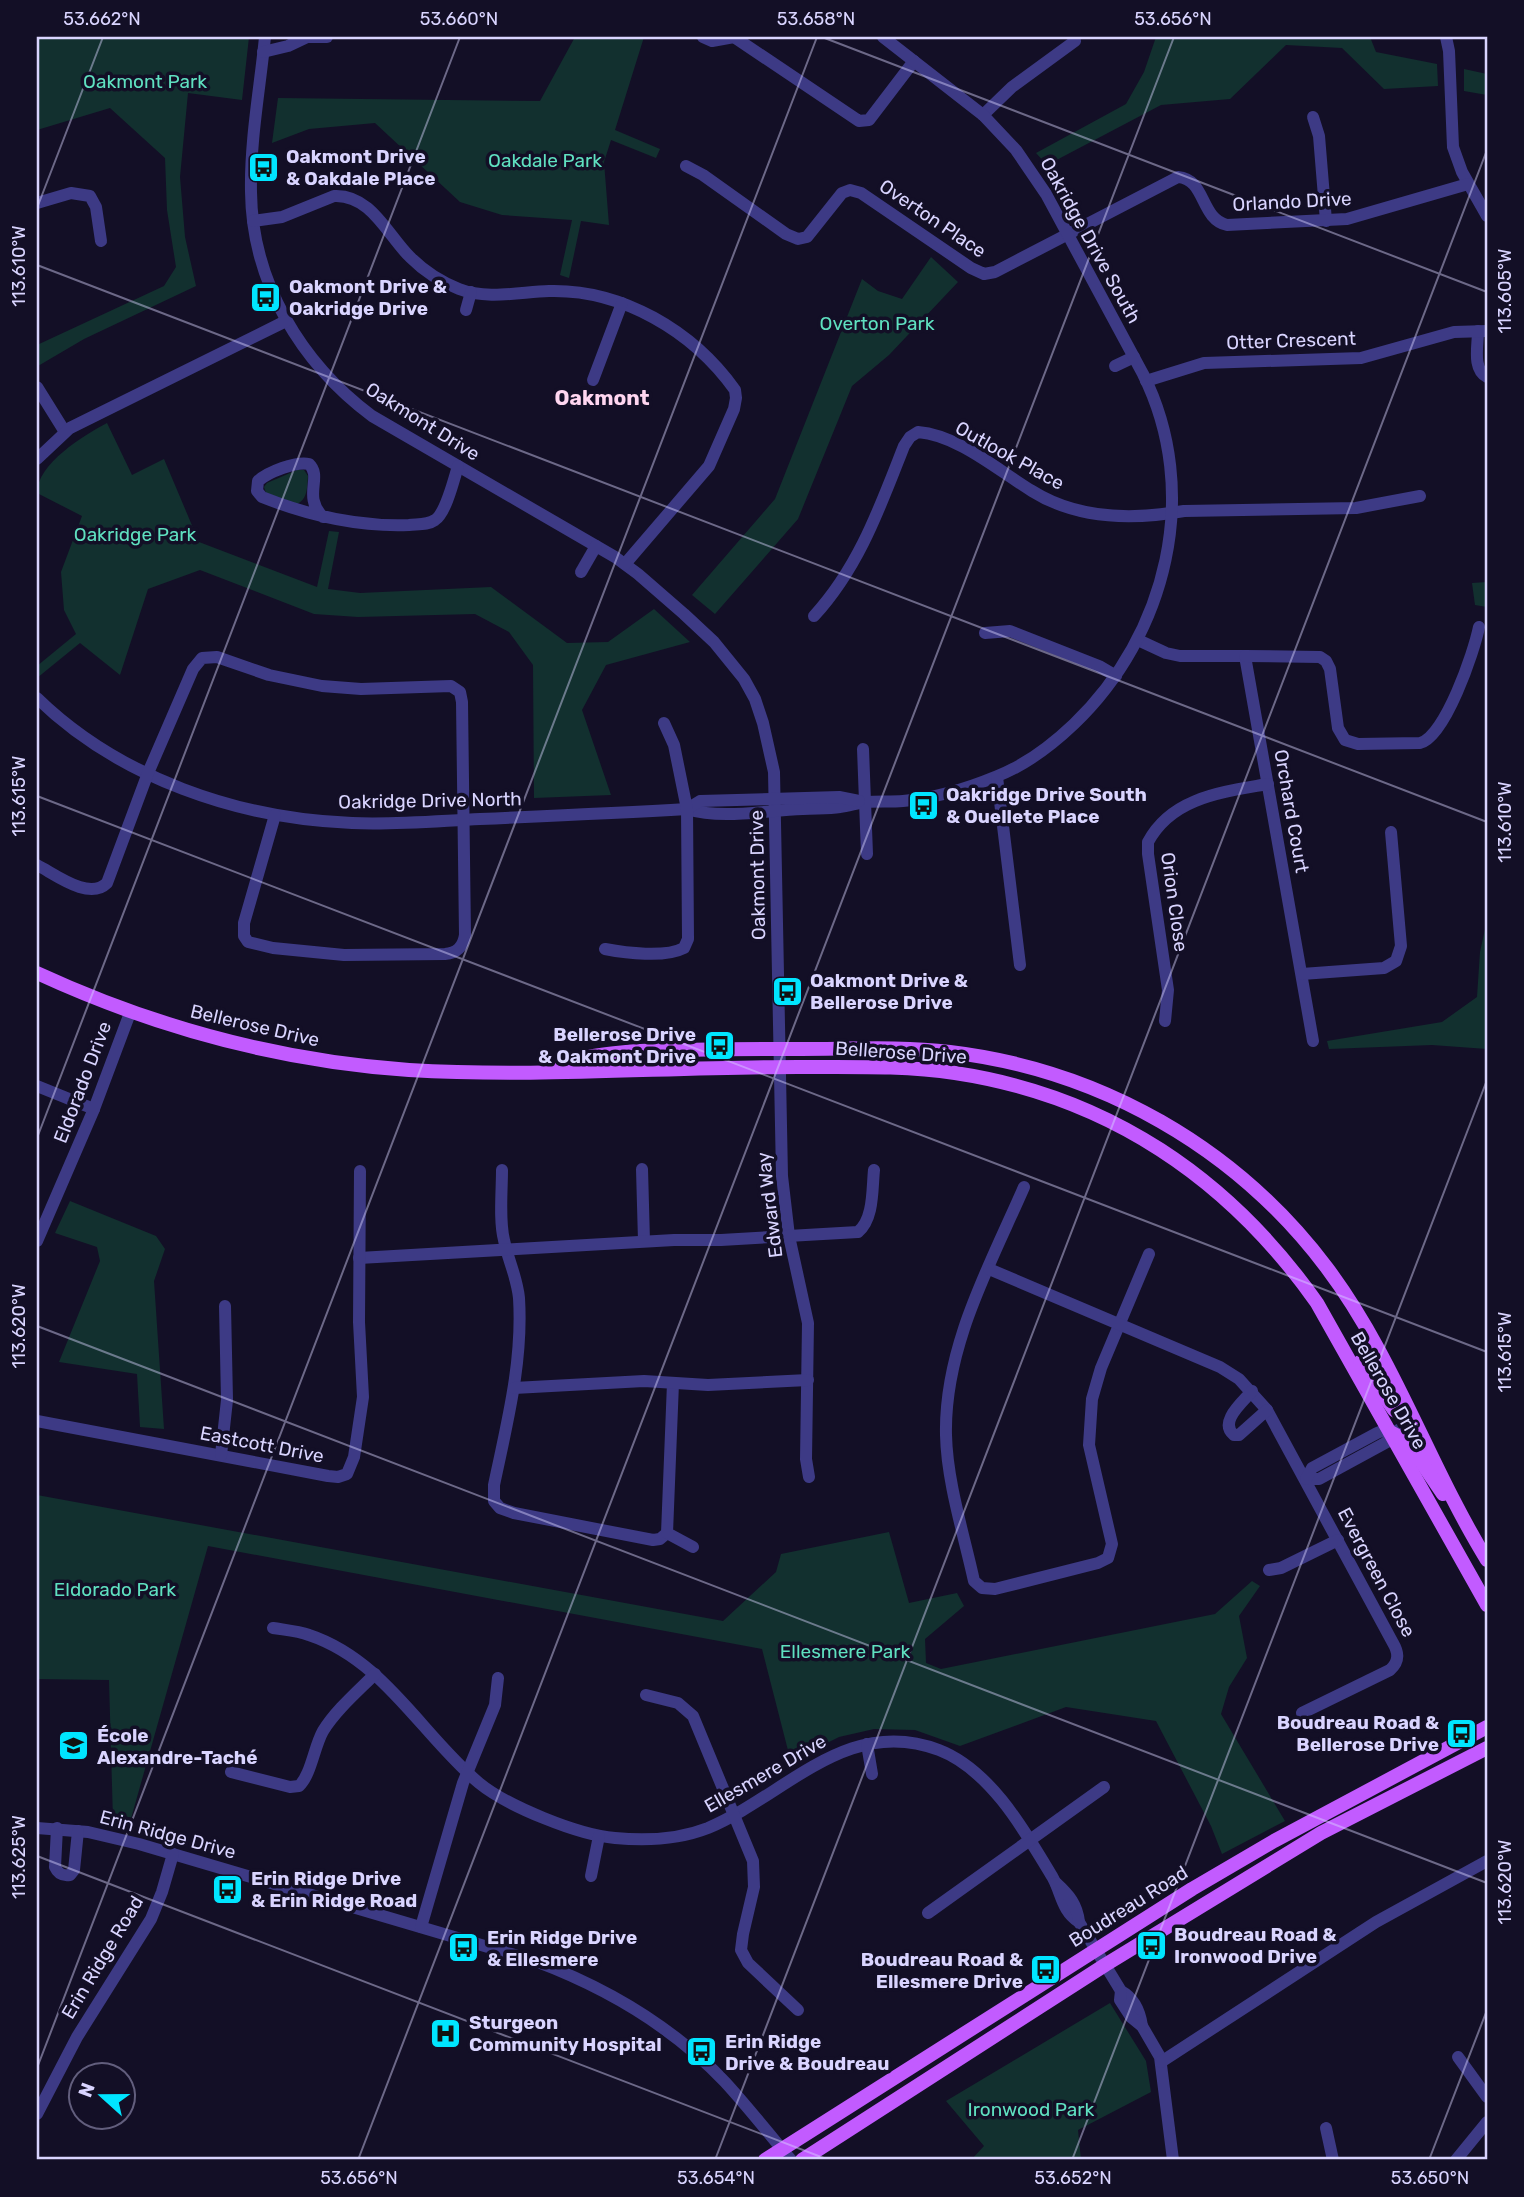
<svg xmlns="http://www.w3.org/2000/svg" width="1524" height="2197" font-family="Rubik,sans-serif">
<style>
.green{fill:#12302f}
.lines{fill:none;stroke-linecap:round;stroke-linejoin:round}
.minor{stroke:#3d3a85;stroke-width:12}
.major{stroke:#c25bff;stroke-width:14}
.ticks{fill:none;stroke:#d9d4ff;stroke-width:2;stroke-opacity:0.45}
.labels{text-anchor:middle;stroke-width:7;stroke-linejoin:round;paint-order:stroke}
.park-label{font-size:19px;fill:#5fe0c0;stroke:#130f26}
.poi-label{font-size:19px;font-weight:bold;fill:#d9d4ff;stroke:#130f26;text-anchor:start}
.street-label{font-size:19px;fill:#d9d4ff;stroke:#130f26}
.neighbourhood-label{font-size:21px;font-weight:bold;fill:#ffd6f0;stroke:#130f26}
.neatline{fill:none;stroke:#d9d4ff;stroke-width:2.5}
.ticks-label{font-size:18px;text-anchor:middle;fill:#d9d4ff}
</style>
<rect width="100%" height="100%" fill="#130f26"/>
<!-- green -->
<g class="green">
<polygon points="37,37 249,37 242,100 188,93 180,177 185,237 196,286 84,339 38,366 37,345 164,286 176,267 167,210 165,158 110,108 37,130"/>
<polygon points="575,37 644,37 615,130 660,149 656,158 611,140 604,162 609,225 581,221 569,278 560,275 572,220 502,215 460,202 375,123 309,129 272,143 278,98 540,101"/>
<polygon points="1156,37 1370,37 1376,52 1437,64 1438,86 1384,89 1342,48 1286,45 1230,99 1161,105 1047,165 1036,153 1126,104 1144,72"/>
<polygon points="1464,69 1487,74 1487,95 1464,91"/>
<polygon points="931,257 958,282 889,355 852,386 798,519 715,614 692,595 775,499 862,279 878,291 902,299"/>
<path d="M107,423l25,52 32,-16 35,83 118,45 12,-56 10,1 -11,57 32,4 131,-6 76,56 41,-1 46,-33 36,33 -84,23 -24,45 29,85 -77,3 -1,-133 -24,-33 -34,-18 -117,3 -44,-3 -114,-44 -52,19 -28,86 -40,-32 -43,35v-12l39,-32 -12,-24 -3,-38 21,-56 -45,-23c0,-29 47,-58 70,-70z"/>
<path d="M297,470h7l4,6c-1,11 0,23 -11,28l-31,-11 -2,-6 3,-4z"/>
<polygon points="1487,582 1487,607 1475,605 1472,583"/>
<polygon points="1487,920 1487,1049 1432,1045 1329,1049 1327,1041 1442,1022 1477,997 1480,952"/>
<polygon points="70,1201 156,1236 165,1249 154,1281 164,1429 140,1427 137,1374 59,1362 100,1261 97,1247 55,1233"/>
<polygon points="37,1495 723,1621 776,1572 781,1554 889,1532 909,1603 957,1593 964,1606 925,1639 926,1663 941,1669 1215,1614 1252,1581 1260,1586 1239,1616 1247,1658 1229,1687 1221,1714 1285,1821 1222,1854 1211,1826 1156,1721 1066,1707 960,1746 915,1730 874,1729 839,1737 809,1752 792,1766 762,1649 208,1546 130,1822 113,1820 109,1680 37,1679"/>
<polygon points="1110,2003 1146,2061 1151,2092 1078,2130 1081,2160 971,2160 984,2146 946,2101"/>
</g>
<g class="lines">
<!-- minor -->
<g class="minor">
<path d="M265,37c-5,51 -15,103 -14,155 1,90 50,171 121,224l243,141 23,17 46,40 30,28 30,37 11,20 8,24 11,49 8,404 7,60 19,87 -2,136 3,18"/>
<polyline points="306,37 327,37"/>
<polyline points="703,37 712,41 734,37"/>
<polyline points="734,37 859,121 869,120 914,61"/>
<polyline points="1446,37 1449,51 1453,147 1462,172 1487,216"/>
<polyline points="263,52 288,46 307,37"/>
<polyline points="983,115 1012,87 1075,41"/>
<polyline points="1313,117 1319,136 1326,221"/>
<path d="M686,166l17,9 83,59 12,5 9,-2 35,-44 8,-3 11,3 110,75 13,6 11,-2 183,-95c28,2 22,42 49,48l120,-6 121,-35"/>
<polyline points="37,203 71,193 90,196 96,207 101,241"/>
<path d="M253,221l29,-4 52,-21c37,-2 54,40 76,61 14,14 31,25 49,32 28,11 61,3 90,2 73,-2 144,40 186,99l1,8 -2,11 -25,57 -84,98"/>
<polyline points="466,310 471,292"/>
<path d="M1478,331c0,15 -6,38 9,46"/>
<polyline points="1115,366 1134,357"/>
<polyline points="593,380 622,303"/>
<polyline points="1146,381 1204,363 1361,358 1454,332 1487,331"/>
<polyline points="37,387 65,432"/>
<polyline points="37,459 70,428 286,321"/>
<path d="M323,517c-21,-21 0,-40 -14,-53 -13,-3 -41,8 -51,17l-1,10 5,6c48,19 96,30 147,28 9,-1 19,0 26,-5 11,-7 19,-41 23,-54"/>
<polyline points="581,572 596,546"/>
<path d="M814,616c45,-49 66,-109 90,-170l6,-9 8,-5c40,3 81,39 114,59 46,29 101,29 152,20l172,-3 64,-12"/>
<polyline points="985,633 1010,631 1099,666 1116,676"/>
<polyline points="1138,640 1166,653 1180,656 1245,656 1313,1041"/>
<path d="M1245,656l75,1 6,4 4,8 8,59 7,12 13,4 62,-1c25,-6 54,-91 59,-116"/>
<path d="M37,698c82,80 202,121 315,125 42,2 85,-2 128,-4 69,-3 138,-6 207,-10 36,11 79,1 116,0 12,-1 25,0 37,-2 9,-1 17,-4 26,-5 12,-1 25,0 37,-1 32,-3 63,-12 92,-24 29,-11 57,-32 79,-53 93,-89 128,-232 69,-350l-97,-180 -30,-44 -33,-35 -100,-78"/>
<polyline points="863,749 867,854"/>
<polyline points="997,777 1020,965"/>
<polyline points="687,809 700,801 839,797 859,801"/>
<path d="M37,865c18,9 52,36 70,18l41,-110 45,-104 9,-11 15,-1 52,18 53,11 39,3 90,-3 9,6 2,10 3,233c-2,12 -8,18 -20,19l-101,1 -71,-7 -25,-6 -4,-6v-13l31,-108"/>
<path d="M605,949c21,4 60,9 79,-1l4,-9 -1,-130 -13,-64 -10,-22"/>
<polyline points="1302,974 1384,968 1396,961 1401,946 1391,832"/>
<path d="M1165,1021l3,-31 -20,-136v-12c24,-45 75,-50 120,-58"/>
<polyline points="37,1086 94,1109"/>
<polyline points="642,1169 644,1241"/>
<path d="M502,1170c0,21 -3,51 2,70 4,20 13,37 15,58 4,64 -12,125 -25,187v16l6,7 14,5 139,27 7,-1 7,-6"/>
<path d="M1024,1187c-34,78 -80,160 -78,248 1,47 18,100 28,146l8,7 13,1 103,-26 10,-5 4,-14 -23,-99 3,-46 9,-31 48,-114"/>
<polyline points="37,1241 94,1109 130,1013"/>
<path d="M359,1258l315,-18h47l137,-8c16,-13 14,-43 16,-62"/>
<path d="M989,1269l231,98 19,12 28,31 126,233c6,10 6,19 -3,27l-88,43"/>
<polyline points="673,1383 667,1533 693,1547"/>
<polyline points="514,1388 644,1381 708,1385 808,1380"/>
<path d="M1252,1391c-9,11 -34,31 -18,44h5l28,-25"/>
<polyline points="37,1421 328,1476 338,1477 347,1474 354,1457 363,1397 359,1322 360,1171"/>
<polyline points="221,1455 227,1400 225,1306"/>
<polyline points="1306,1479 1319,1479 1387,1442 1392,1433 1414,1422"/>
<polyline points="1306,1479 1312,1468 1377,1433 1382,1431 1392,1433"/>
<polyline points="1269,1570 1281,1568 1338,1540"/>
<path d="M273,1628c12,2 25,3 36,7 75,25 112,99 170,148 28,23 99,52 136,55 31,3 65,1 93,-10 78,-33 139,-113 231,-78 52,20 87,83 114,128 9,17 9,33 26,44"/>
<polyline points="646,1695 678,1703 693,1716 753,1861 754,1887 743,1934 741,1950 748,1963 798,2010"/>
<polyline points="867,1744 872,1774"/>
<path d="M231,1772l59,15 9,-1c12,-11 15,-39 24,-55 13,-21 34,-39 52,-57"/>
<path d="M37,1828l51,4 51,12 396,117c72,27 137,65 190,121 23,25 44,52 66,78"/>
<path d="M57,1828l-2,39c3,7 8,9 15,8l4,-5 4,-39"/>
<polyline points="591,1876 599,1836"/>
<path d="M1056,1883c13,12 21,21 23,39l42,69c13,7 19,21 21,35"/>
<polyline points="928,1913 1104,1787"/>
<polyline points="421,1927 463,1783 495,1705 498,1678"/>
<polyline points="1121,1991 1120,2000 1131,2017 1142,2026 1160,2057 1173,2160"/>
<polyline points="1458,2057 1487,2097"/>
<polyline points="1161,2062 1376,1922 1487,1861"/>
<polyline points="37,2114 77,2037 151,1919 162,1892 173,1854"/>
<polyline points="1326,2128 1333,2160"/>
<polyline points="1456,2160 1487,2122"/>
</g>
<!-- major -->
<g class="major">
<path d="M37,973c117,54 243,88 372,97 133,8 268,-4 401,-3 48,0 97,-1 145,6 153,23 274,105 362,230l170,302"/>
<path d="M546,1063c31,-4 63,-11 94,-12 54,-2 108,-2 161,-2 50,0 100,-3 149,3 150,18 286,95 377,216 67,89 102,198 160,292"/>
<polyline points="1360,1362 1394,1410 1414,1422"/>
<polyline points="1392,1433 1407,1441 1443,1494"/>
<polyline points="765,2160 1192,1889 1274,1841 1487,1727"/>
<polyline points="802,2160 1105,1965 1321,1833 1487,1748"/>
</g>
</g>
<!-- ticks -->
<path class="ticks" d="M822,37l665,255M37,208l66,-171M37,265l1450,557M37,796l1450,556M37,1138l423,-1101M37,1326l1450,557M37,1856l792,304M37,2068l780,-2031M358,2160l816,-2123M715,2160l772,-2010M1072,2160l415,-1080M1429,2160l58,-150"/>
<!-- icons -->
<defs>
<symbol id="bus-square" viewBox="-11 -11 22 22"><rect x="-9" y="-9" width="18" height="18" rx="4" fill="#00e5ff" stroke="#130f26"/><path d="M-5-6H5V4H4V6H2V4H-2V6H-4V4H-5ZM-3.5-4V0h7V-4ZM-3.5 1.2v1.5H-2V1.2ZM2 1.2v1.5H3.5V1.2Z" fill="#111"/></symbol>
<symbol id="school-square" viewBox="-11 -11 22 22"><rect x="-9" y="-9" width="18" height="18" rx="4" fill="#00e5ff" stroke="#130f26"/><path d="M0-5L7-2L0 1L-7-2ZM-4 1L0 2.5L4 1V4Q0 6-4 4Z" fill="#111"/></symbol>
<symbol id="hospital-square" viewBox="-11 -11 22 22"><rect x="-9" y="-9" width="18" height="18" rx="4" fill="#00e5ff" stroke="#130f26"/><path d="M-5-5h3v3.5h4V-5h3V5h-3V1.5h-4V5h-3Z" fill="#111"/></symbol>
</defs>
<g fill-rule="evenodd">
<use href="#bus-square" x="246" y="150" width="35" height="35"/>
<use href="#bus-square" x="248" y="280" width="35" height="35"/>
<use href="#bus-square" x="906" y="788" width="35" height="35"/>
<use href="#bus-square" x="770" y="974" width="35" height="35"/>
<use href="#bus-square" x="702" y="1028" width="35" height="35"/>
<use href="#bus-square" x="1444" y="1716" width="35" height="35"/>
<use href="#school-square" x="56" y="1728" width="35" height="35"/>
<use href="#bus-square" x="210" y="1872" width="35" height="35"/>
<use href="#bus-square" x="1134" y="1928" width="35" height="35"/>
<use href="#bus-square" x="446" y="1930" width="35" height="35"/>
<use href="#bus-square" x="1028" y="1952" width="35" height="35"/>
<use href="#hospital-square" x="428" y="2016" width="35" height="35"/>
<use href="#bus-square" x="684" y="2034" width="35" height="35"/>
</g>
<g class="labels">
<!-- park labels -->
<g class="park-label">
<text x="145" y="88">Oakmont Park</text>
<text x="545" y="167">Oakdale Park</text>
<text x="877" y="330">Overton Park</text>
<text x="135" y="541">Oakridge Park</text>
<text x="115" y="1596">Eldorado Park</text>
<text x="845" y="1658">Ellesmere Park</text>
<text x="1031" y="2116">Ironwood Park</text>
</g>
<!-- poi labels -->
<g class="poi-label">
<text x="286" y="163">Oakmont Drive<tspan x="286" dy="22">&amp; Oakdale Place</tspan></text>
<text x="289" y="293">Oakmont Drive &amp;<tspan x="289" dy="22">Oakridge Drive</tspan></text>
<text x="946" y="801">Oakridge Drive South<tspan x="946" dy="22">&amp; Ouellete Place</tspan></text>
<text x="810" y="987">Oakmont Drive &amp;<tspan x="810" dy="22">Bellerose Drive</tspan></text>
<text x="696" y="1041" text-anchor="end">Bellerose Drive<tspan x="696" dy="22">&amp; Oakmont Drive</tspan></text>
<text x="1439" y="1729" text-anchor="end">Boudreau Road &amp;<tspan x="1439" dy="22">Bellerose Drive</tspan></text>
<text x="97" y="1742">École<tspan x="97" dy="22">Alexandre-Taché</tspan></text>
<text x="251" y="1885">Erin Ridge Drive<tspan x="251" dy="22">&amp; Erin Ridge Road</tspan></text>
<text x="1174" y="1941">Boudreau Road &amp;<tspan x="1174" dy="22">Ironwood Drive</tspan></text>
<text x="487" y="1944">Erin Ridge Drive<tspan x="487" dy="22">&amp; Ellesmere</tspan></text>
<text x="1023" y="1966" text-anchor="end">Boudreau Road &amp;<tspan x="1023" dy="22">Ellesmere Drive</tspan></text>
<text x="469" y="2029">Sturgeon<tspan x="469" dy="22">Community Hospital</tspan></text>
<text x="725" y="2048">Erin Ridge<tspan x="725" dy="22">Drive &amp; Boudreau</tspan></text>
</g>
<!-- street labels -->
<g class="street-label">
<text transform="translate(1292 201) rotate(-3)" y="7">Orlando Drive</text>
<text transform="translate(933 218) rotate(34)" y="7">Overton Place</text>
<text transform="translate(1091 240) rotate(61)" y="7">Oakridge Drive South</text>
<text transform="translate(1291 340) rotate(-2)" y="7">Otter Crescent</text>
<text transform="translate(423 421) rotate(32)" y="7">Oakmont Drive</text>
<text transform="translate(1010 455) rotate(29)" y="7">Outlook Place</text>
<text transform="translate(430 800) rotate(-1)" y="7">Oakridge Drive North</text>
<text transform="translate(1292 811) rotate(80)" y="7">Orchard Court</text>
<text transform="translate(757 875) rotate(-91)" y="7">Oakmont Drive</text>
<text transform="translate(1175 902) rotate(82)" y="7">Orion Close</text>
<text transform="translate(255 1025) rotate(13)" y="7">Bellerose Drive</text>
<text transform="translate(901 1052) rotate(4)" y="7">Bellerose Drive</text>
<text transform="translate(82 1082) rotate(-69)" y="7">Eldorado Drive</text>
<text transform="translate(769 1205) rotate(-97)" y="7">Edward Way</text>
<text transform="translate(1389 1390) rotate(60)" y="7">Bellerose Drive</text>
<text transform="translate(262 1444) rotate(11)" y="7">Eastcott Drive</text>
<text transform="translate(1377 1572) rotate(62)" y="7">Evergreen Close</text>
<text transform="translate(765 1773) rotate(-30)" y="7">Ellesmere Drive</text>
<text transform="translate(168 1834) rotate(15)" y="7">Erin Ridge Drive</text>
<text transform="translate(1128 1906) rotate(-32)" y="7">Boudreau Road</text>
<text transform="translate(102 1957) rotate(-59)" y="7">Erin Ridge Road</text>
</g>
<!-- neighbourhood labels -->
<g class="neighbourhood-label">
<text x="602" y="405">Oakmont</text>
</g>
</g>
<!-- border -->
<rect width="1524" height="2197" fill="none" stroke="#130f26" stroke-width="77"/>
<!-- north arrow -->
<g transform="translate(102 2096) rotate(291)"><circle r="33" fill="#130f26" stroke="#625e7d" stroke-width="2"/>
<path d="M0-5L12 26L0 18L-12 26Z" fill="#00e5ff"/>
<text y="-10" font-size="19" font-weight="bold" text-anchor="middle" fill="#d9d4ff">N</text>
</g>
<rect x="38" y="38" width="1448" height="2120" class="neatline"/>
<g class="ticks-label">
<text x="102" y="25">53.662°N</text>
<text x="459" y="25">53.660°N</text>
<text x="816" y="25">53.658°N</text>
<text x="1173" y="25">53.656°N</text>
<text transform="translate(19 266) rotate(-90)" y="6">113.610°W</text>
<text transform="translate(1505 291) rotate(-90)" y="6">113.605°W</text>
<text transform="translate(19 796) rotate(-90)" y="6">113.615°W</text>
<text transform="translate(1505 822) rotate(-90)" y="6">113.610°W</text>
<text transform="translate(19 1326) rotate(-90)" y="6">113.620°W</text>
<text transform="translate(1505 1352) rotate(-90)" y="6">113.615°W</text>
<text transform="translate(19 1857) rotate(-90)" y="6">113.625°W</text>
<text transform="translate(1505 1882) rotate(-90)" y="6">113.620°W</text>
<text x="359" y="2184">53.656°N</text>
<text x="716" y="2184">53.654°N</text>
<text x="1073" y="2184">53.652°N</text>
<text x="1430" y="2184">53.650°N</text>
</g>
</svg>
